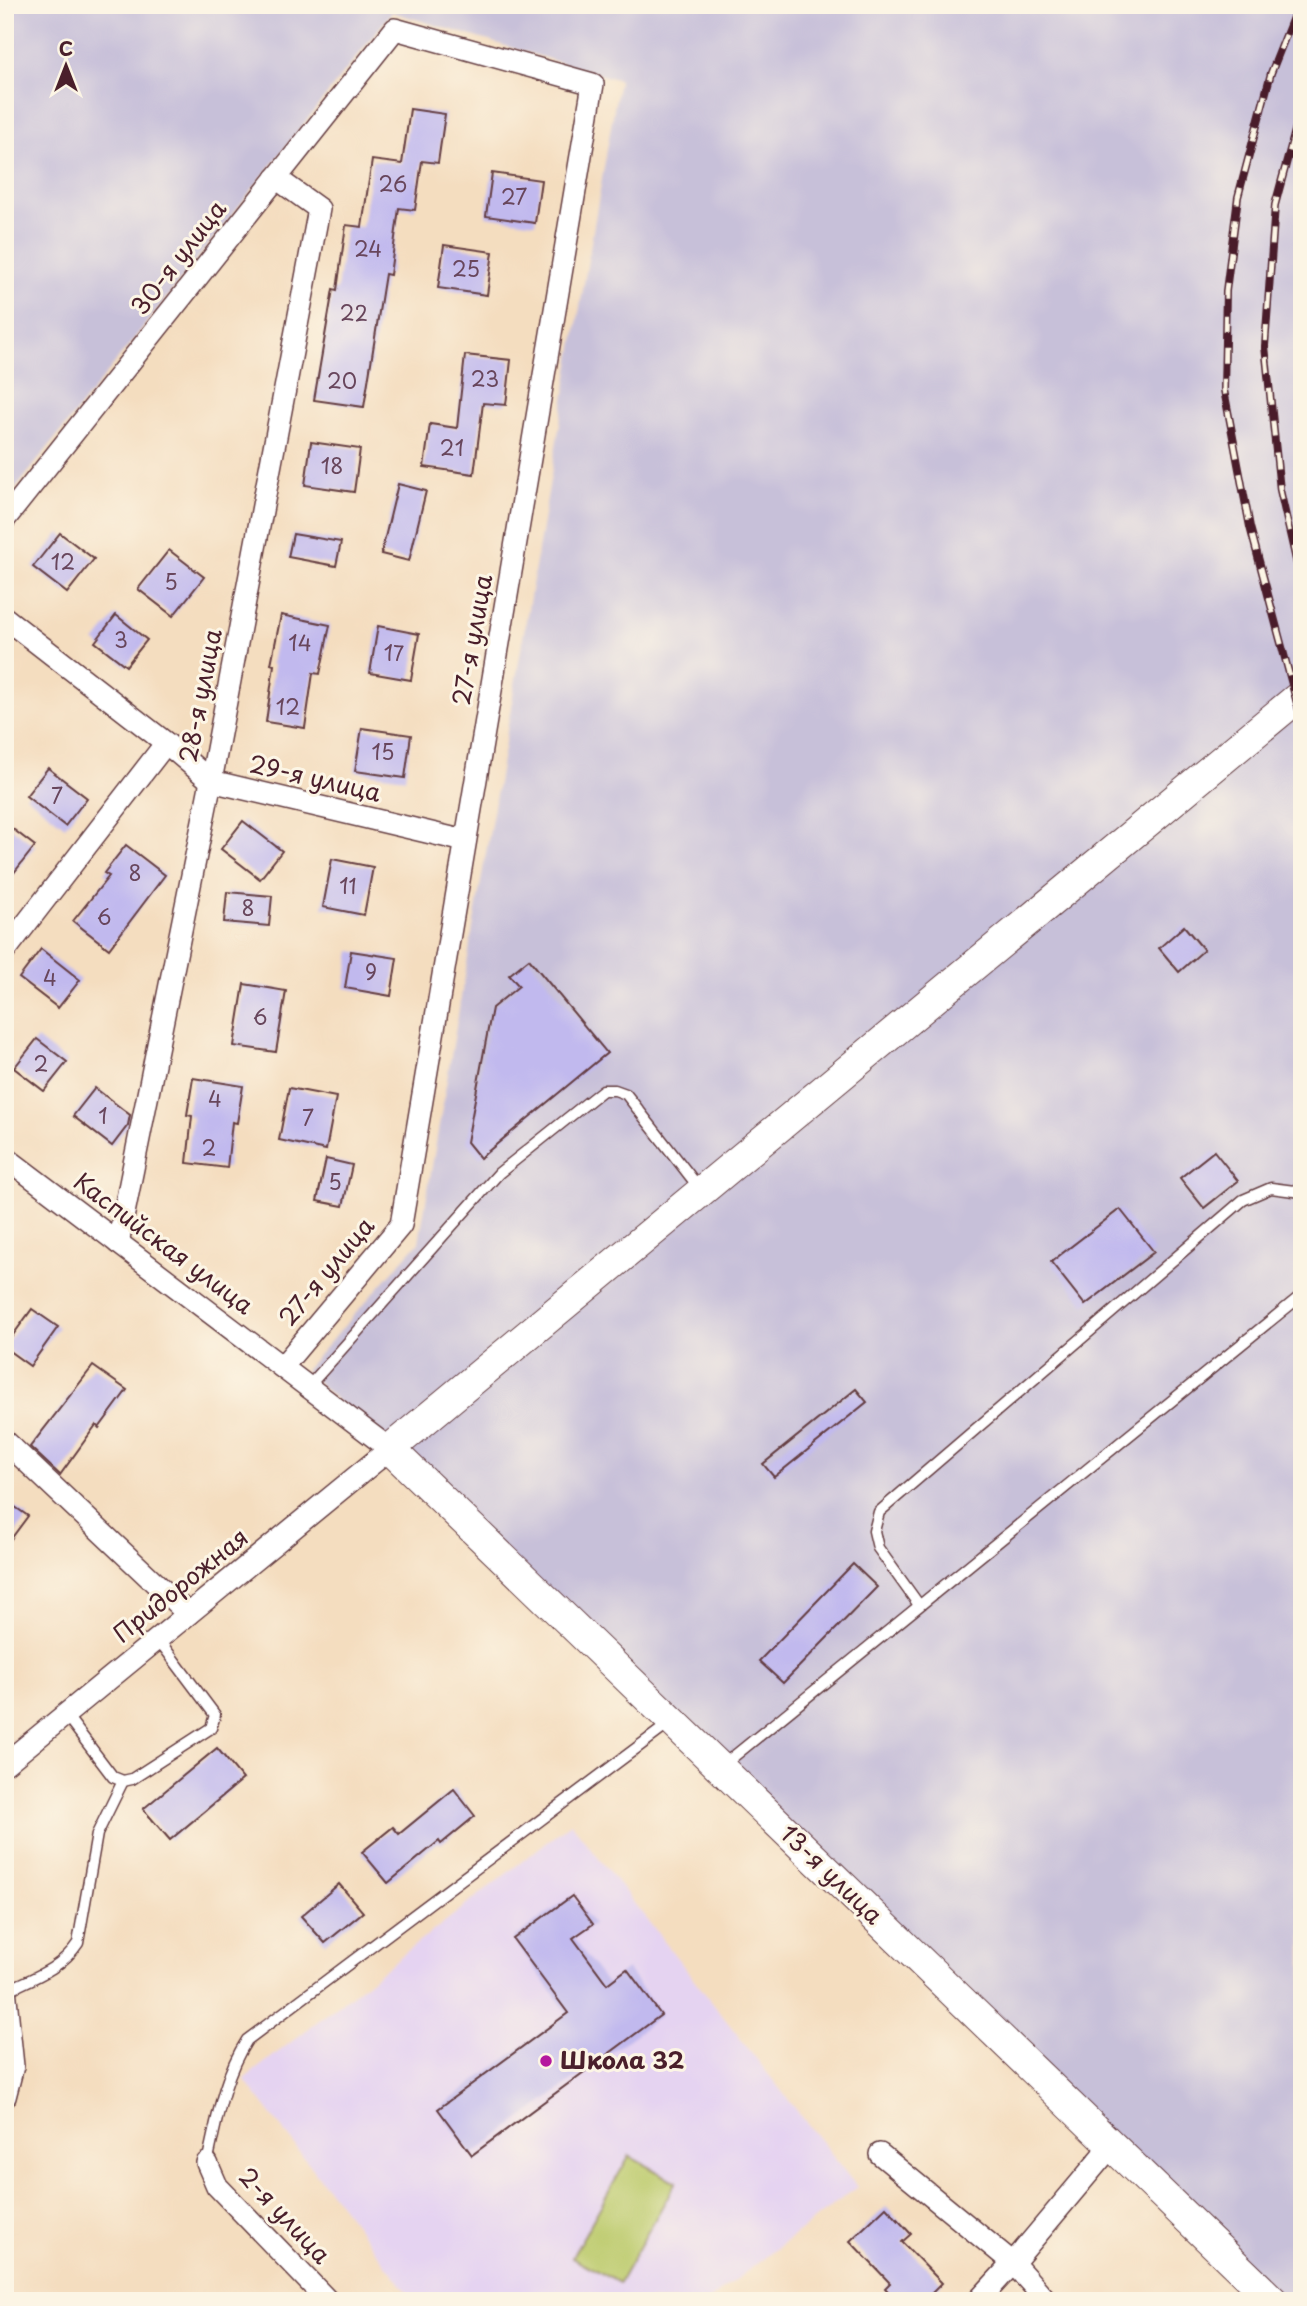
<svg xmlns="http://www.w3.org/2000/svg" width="1307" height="2306" font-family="'Playpen Sans',sans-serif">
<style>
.built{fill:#e5d3f1}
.industrial{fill:#c7c0d9}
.green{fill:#bcca6c;stroke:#83744c;stroke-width:2}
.building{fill:#c1b9ee}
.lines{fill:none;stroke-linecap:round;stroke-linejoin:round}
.lane-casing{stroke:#643c41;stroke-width:13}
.street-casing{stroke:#643c41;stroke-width:24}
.secondary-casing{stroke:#643c41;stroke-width:32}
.lane{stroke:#fff;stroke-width:10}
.street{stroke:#fff;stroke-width:21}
.secondary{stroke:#fff;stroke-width:30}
.rail-casing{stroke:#4a1f2b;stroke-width:8}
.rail{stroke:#fcf5e5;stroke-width:5;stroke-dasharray:16;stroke-linecap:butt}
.poi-dot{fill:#b5179e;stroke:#fcf5e5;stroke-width:2.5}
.labels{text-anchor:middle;stroke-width:6;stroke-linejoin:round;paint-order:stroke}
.number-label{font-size:21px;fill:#68465c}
.street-label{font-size:24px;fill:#4a1f2b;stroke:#fcf5e5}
.poi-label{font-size:24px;font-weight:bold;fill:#4a1f2b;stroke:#fcf5e5;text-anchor:start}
</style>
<rect width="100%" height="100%" fill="#fcf5e5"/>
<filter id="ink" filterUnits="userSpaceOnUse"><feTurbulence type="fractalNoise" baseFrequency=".0143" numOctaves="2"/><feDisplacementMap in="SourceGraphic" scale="14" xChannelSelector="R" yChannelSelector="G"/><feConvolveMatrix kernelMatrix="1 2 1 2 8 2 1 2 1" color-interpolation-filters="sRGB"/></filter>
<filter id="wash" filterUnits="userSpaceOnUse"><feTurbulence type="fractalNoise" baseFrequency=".00686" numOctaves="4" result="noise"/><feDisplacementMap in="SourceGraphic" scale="28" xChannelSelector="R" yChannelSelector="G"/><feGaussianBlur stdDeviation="1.57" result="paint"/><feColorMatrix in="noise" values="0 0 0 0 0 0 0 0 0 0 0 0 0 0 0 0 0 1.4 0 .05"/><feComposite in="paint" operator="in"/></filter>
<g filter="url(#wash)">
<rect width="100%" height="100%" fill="#f4ddbf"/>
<!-- built -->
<polygon class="built" points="571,1823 857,2187 708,2301 414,2301 244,2079"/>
<!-- industrial -->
<polygon class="industrial" points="5,5 1302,5 1302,2301 1280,2301 305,1370 419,1242 619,80 392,12 5,502"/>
<!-- green -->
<polygon class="green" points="629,2156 676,2182 619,2283 572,2257"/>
<g id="blocks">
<!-- building -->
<g class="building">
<polygon points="410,109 445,114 438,163 422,161 415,210 399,208 390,275 385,274 364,407 314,400 333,289 337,290 346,225 362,227 372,160 402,164"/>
<polygon points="492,173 541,180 535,223 486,216"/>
<polygon points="444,245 493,252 487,295 438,288"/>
<polygon points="465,355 511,360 506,405 483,403 474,474 424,467 430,424 457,428"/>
<polygon points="311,442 360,449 354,492 305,485"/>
<polygon points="398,484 426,491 409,561 381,554"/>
<polygon points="60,533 94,559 67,593 33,567"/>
<polygon points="293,534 341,542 336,566 288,557"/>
<polygon points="169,550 204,577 173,616 138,589"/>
<polygon points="116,615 147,640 126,666 95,642"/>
<polygon points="281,615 330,625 320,674 313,673 305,728 266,722 274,665 271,664"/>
<polygon points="378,626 419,634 411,680 370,673"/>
<polygon points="362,728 411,735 405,778 355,771"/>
<polygon points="48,768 87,798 65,826 26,796"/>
<polygon points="243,821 282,851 260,879 221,849"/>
<polygon points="5,823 35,846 5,884"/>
<polygon points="126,845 165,875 109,949 73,921 109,876 104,873"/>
<polygon points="332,859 373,867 364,915 323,907"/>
<polygon points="227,892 272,896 269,926 224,922"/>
<polygon points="1184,926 1204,950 1179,972 1159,948"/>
<polygon points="41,949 80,980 58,1008 19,978"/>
<polygon points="351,951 397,958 391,996 345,988"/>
<polygon points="529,959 607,1053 480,1158 467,1142 492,1008 519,986 509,975"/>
<polygon points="244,984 286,991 276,1052 234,1046"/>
<polygon points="37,1039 67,1062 44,1091 14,1068"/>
<polygon points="193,1078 243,1086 237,1123 232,1122 227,1168 187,1163 192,1116 187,1115"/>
<polygon points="95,1088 130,1115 128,1125 112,1146 73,1116"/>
<polygon points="289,1088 336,1097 326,1150 279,1140"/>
<polygon points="1214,1151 1238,1181 1204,1208 1180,1178"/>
<polygon points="326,1159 352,1165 343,1206 317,1201"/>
<polygon points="1120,1209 1154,1252 1085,1305 1051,1262"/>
<polygon points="32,1309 58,1327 30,1366 5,1348 5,1346"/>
<polygon points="93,1366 127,1390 99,1428 96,1425 60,1475 30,1447"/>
<polygon points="856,1389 867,1402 774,1477 763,1464"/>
<polygon points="5,1500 28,1516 5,1547"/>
<polygon points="853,1564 877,1587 783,1683 759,1661"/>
<polygon points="217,1748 243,1779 170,1840 143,1809"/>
<polygon points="454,1789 475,1816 441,1844 439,1841 388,1883 362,1852 393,1827 399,1834"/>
<polygon points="339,1884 363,1912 325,1943 301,1916"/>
<polygon points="572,1896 593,1924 573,1938 607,1984 627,1969 661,2015 472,2155 438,2109 568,2013 513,1939"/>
<polygon points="886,2207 911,2234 902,2242 942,2283 924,2301 897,2301 885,2288 890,2283 850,2241"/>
</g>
</g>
</g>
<g filter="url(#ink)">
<use href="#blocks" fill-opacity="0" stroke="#643c41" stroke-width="2"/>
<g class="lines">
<defs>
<g id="lane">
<polyline points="308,1387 499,1173 603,1090 615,1090 626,1094 700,1189"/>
<polyline points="919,1605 878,1548 874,1531 879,1512 1243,1200 1271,1188 1302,1192"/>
<polyline points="66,1715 113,1777 123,1781 132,1779 211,1728 215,1715 158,1639"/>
<polyline points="722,1766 1302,1295"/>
<path d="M6,1991c27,-13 55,-22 72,-48l19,-109 26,-53"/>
<path d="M207,2163c10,-43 16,-86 40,-123l423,-317"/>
</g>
<g id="street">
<polyline points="5,519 395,29 593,84 401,1225 282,1367"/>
<polyline points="5,618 166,743 211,781 465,841"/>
<polyline points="5,951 166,743"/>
<polyline points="5,1157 390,1449 5,1764"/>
<polyline points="118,1243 211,781 319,209 276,178"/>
<polyline points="5,1441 188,1614"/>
<polyline points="5,1988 13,2066 5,2097"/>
<polyline points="880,2154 1013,2263 1047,2301"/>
<polyline points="207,2163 217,2186 328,2301"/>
<polyline points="978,2301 1013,2263 1112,2145"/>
</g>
<polyline id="secondary" points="1273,2301 390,1449 1302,694"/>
</defs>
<!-- lane casing -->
<use href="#lane" class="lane-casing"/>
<!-- street casing -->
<use href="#street" class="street-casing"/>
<!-- secondary casing -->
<use href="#secondary" class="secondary-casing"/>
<!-- lane -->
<use href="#lane" class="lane"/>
<!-- street -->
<use href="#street" class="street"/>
<!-- secondary -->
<use href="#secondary" class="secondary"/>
<defs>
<g id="rail">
<polyline points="1298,5 1271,73 1238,197 1226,291 1224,390 1250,527 1302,722"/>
<polyline points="1302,105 1275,205 1265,346 1280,490 1302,586"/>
</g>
</defs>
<!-- rail casing -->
<use href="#rail" class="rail-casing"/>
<!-- rail -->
<use href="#rail" class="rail"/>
</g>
</g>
<!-- markers -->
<circle class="poi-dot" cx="546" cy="2061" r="7"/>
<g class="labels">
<!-- number labels -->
<g class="number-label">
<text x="393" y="192">26</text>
<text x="514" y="205">27</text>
<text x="368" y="257">24</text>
<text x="466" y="277">25</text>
<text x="354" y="321">22</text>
<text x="485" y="387">23</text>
<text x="342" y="389">20</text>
<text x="452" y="456">21</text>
<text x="332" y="474">18</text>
<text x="63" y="570">12</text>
<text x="171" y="590">5</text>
<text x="121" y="648">3</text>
<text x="300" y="651">14</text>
<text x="394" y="661">17</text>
<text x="288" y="715">12</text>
<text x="383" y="760">15</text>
<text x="57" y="804">7</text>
<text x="135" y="881">8</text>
<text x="348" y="894">11</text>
<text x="248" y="916">8</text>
<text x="104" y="925">6</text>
<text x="371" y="980">9</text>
<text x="50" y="986">4</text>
<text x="260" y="1025">6</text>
<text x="41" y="1072">2</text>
<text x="215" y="1107">4</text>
<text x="103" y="1124">1</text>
<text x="308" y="1126">7</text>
<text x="209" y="1156">2</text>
<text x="335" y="1190">5</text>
</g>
<!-- street labels -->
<g class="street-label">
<text transform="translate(179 258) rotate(-52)" y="8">30-я улица</text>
<text transform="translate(473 640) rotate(-80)" y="8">27-я улица</text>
<text transform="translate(201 696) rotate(-79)" y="8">28-я улица</text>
<text transform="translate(315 779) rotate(13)" y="8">29-я улица</text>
<text transform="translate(163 1244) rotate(37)" y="8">Каспийская улица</text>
<text transform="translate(327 1272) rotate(-50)" y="8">27-я улица</text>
<text transform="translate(181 1586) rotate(-39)" y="8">Придорожная</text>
<text transform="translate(831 1875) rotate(44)" y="8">13-я улица</text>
<text transform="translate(284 2216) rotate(47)" y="8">2-я улица</text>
</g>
<!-- poi labels -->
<g class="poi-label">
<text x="560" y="2069">Школа 32</text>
</g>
</g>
<!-- margin -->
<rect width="1307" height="2306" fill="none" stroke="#fcf5e5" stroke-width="28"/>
<!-- north arrow -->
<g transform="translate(66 66)" stroke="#fcf5e5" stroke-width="5" paint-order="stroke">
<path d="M0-5L12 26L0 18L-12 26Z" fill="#4a1f2b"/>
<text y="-10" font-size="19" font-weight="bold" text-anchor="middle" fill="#4a1f2b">С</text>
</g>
</svg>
